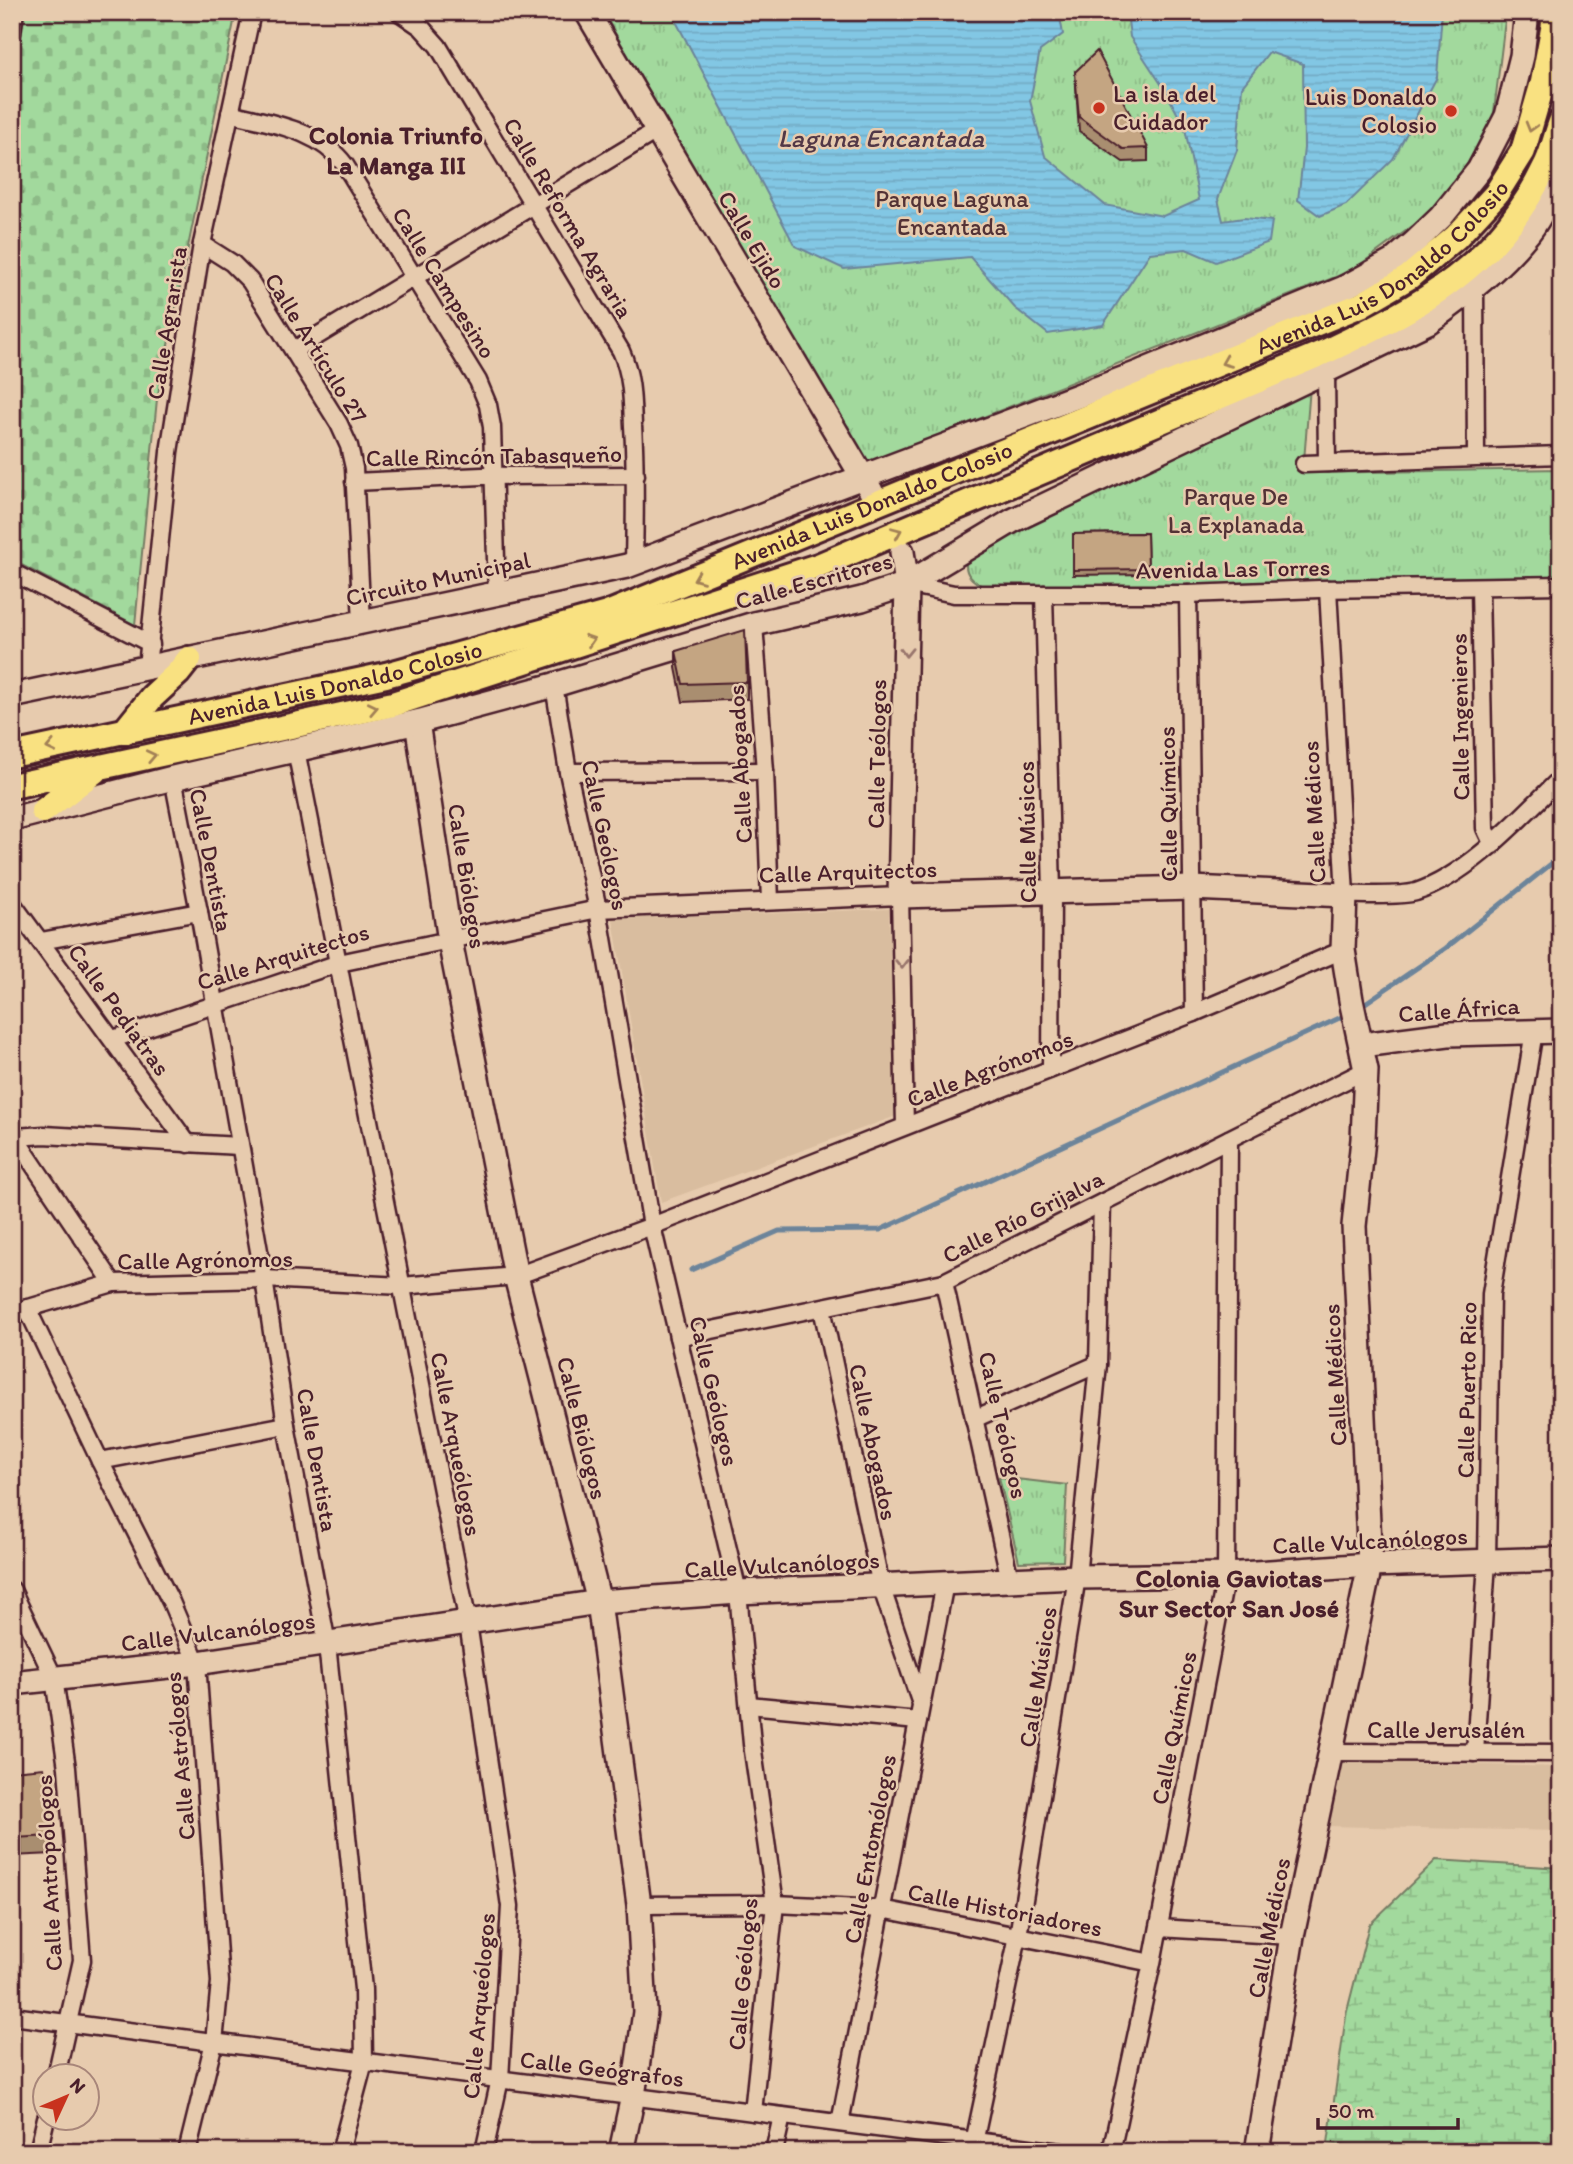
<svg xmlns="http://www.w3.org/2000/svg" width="1573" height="2164" font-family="Itim,sans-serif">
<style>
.built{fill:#d9bd9f}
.wetland{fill:url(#wetland-marsh);stroke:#767c64;stroke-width:2}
.cemetery{fill:url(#cemetery-stones);stroke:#767c64;stroke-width:2}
.park{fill:url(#park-tufts);stroke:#767c64;stroke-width:2}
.water{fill:url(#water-rules);stroke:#6c849a;stroke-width:2}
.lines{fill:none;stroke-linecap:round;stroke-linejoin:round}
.stream{stroke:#6c849a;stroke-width:5}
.secondary-tunnel{stroke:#c8a994;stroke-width:23;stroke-dasharray:23 11;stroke-linecap:butt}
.street-casing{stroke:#4a1f2b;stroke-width:21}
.secondary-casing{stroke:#4a1f2b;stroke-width:28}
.primary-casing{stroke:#4a1f2b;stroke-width:30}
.street{stroke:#e7cbae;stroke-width:16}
.secondary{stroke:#e7cbae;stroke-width:23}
.primary{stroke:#f9e181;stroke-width:24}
.wall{fill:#a98e70;stroke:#4a1f2b;stroke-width:2}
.building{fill:#c4a582;stroke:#4a1f2b;stroke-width:2}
.oneway{stroke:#a28056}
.oneway2{stroke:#98756c}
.poi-dot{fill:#c8321e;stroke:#e7cbae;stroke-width:2.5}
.labels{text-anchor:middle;stroke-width:5;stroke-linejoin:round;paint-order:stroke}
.poi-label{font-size:24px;fill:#4a1f2b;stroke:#e7cbae;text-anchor:start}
.park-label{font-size:24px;fill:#533236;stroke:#e7cbae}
.street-label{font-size:24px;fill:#4a1f2b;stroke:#e7cbae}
.neighbourhood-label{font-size:26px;font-weight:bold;fill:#4a1f2b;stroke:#e7cbae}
.water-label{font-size:26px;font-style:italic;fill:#523847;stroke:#e7cbae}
</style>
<defs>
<pattern id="wetland-marsh" width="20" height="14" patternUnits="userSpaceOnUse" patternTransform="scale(1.75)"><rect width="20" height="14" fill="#a2d99d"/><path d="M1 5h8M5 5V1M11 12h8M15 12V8" fill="none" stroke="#8dba87"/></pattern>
<pattern id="cemetery-stones" width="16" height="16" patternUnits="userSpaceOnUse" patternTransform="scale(1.75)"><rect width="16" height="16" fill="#a2d99d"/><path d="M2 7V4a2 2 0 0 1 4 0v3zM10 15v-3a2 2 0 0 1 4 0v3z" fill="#8dba87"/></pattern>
<pattern id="park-tufts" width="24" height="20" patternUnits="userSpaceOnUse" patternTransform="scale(1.75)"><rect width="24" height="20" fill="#a2d99d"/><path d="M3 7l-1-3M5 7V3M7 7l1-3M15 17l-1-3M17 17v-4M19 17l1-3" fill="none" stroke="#8dba87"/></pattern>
<pattern id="water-rules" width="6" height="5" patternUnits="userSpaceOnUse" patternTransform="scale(1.75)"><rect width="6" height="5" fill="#82c7e4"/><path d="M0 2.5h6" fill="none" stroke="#72aac4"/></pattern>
</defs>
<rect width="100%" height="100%" fill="#e7cbae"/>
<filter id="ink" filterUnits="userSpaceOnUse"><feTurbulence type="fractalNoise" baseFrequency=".0143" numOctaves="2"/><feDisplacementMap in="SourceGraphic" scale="14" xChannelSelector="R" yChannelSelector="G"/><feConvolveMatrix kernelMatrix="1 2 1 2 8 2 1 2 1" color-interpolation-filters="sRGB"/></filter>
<g filter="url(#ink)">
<!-- built -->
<g class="built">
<polygon points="889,909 896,1116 661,1202 613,919"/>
<polygon points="1340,1761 1561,1767 1561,1831 1327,1826"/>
</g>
<!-- wetland -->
<polygon class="wetland" points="1436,1860 1561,1868 1561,2152 1416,2152 1328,2143 1346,2015 1369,1925"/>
<!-- cemetery -->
<polygon class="cemetery" points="23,12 236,12 157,399 135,625 12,560 12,71"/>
<!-- park -->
<g class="park">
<polygon points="603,12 1506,12 1493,120 1460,176 1430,213 1353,270 868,463 705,190"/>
<path d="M1310,387l-7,86 258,-4v112l-406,9 -172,-4c-13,-6 -21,-15 -15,-30l64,-37 176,-78z"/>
<polygon points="999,1477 1067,1485 1063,1561 1019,1562"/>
</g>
<!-- water -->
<polygon class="water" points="671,12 1059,12 1063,34 1040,51 1030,101 1045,156 1105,205 1163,216 1199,200 1185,128 1165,90 1130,37 1127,12 1442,12 1437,77 1393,159 1346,205 1320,216 1298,200 1304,148 1303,64 1269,52 1242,87 1237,150 1218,199 1223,221 1244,218 1272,221 1269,242 1216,262 1186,249 1150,253 1103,325 1048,334 1015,308 970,257 844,269 795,246"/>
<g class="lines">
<!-- stream -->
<g class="stream">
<polyline points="1358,1008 1446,948 1561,856"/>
<polyline points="691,1270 779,1231 880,1230 1346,1015"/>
</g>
<!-- secondary-tunnel -->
<polyline class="secondary-tunnel" points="873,495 902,551"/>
<defs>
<g id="street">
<path d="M399,12l22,15 17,19 183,305c11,24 11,49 12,75 3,46 2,91 1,137"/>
<polyline points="12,33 15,12"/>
<path d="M230,113c42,11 88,16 115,52l133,216 10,24 4,22 5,166"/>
<polyline points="202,244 232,263 250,281 339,424 349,446 354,468 362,622"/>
<polyline points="1475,285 1476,457"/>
<polyline points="294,350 656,131"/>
<polyline points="1326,371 1327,463"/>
<polyline points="1304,464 1561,455"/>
<polyline points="354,482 482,476 636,475"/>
<polyline points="12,572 151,644"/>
<polyline points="907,584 954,594 1188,594 1319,589 1561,585"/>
<polyline points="1480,588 1485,828 1493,845"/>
<path d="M1328,589l17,306c18,-1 54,2 71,-3 53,-17 106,-76 145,-114"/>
<polyline points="1044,594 1052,891 1051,1069"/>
<polyline points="1188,594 1194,1013"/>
<polyline points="754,624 765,771 770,901"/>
<polyline points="147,667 169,452 202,244 252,12"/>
<polyline points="554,685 568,772 598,909 652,1226 738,1592 752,1744 775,1904 753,2112"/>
<polyline points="296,750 468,1623 510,1906 500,2079 484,2152"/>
<polyline points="568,772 765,771"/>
<polyline points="173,778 199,912 264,1279 286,1425 327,1644 363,1989 364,2062 340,2152"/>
<polyline points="12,903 188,1144"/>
<polyline points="41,941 199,912"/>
<polyline points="113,1039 339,963 598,909 900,896 905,1126"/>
<polyline points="12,1133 113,1283"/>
<polyline points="12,1140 16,1137 44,1135 239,1146"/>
<polyline points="944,1282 1010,1580"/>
<polyline points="27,1308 100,1461 171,1602 197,1663 220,1982 214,2042 187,2152"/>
<polyline points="822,1308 881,1586 921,1704"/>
<polyline points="12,1313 113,1283 264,1279 402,1286 516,1276 652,1226 1194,1013 1343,950"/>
<polyline points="678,1337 944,1282 1366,1070"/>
<polyline points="974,1419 1098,1364"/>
<polyline points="100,1461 286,1425"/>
<polyline points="12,1590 54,1678 67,1768 82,1960 56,2076"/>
<polyline points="749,1705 918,1721"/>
<polyline points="1331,1752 1561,1753"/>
<polyline points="1475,1753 1487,1561 1491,1294 1534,1031"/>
<polyline points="639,1905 775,1904 882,1909 1152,1963"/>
<polyline points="1159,1928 1292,1936"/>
<polyline points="12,2016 1061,2152"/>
<polyline points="840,2123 945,1583"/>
<polyline points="38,2152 46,2118"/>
<polyline points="774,2152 782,2116"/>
<polyline points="972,2152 1018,1936 1077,1577 1098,1364 1102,1203"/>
<polyline points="1111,2152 1152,1963 1226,1575 1229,1139"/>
</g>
<g id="secondary">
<polyline points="587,12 871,491"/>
<polyline points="902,552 907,584 900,896 1192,888 1345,895 1343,950 1351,1000 1366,1070 1363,1139 1354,1226 1370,1565 1292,1936 1257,2152"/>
<polyline points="12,696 627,566 1141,372 1342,289 1393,261 1414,243 1441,217 1479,170 1507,116 1522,56 1527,12"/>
<polyline points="417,722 450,941 516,1276 599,1602 639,1905 645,2012 633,2096 621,2152"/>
<path d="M12,819l161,-41 244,-56 137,-37 200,-61 108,-25 45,-15 105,-63 416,-199c36,-25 73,-55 101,-90 14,-18 23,-41 32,-62"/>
<polyline points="1362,1045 1448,1034 1561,1031"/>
<polyline points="12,1683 197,1663 599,1602 738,1592 1077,1577 1226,1575 1370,1565 1561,1559"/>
</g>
<g id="primary">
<polyline points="124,732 152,697 178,673 189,659"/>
<path id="s1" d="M12,755l374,-80 221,-61 754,-309 48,-28 47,-40 40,-43 27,-43 20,-69 11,-58 -1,-12"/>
<path d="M12,786l381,-82 425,-138 509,-215c96,-45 173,-87 220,-188 6,-13 9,-28 14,-41"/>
<polyline points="43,811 95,771"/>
</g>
</defs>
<!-- street casing -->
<use href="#street" class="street-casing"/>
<!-- secondary casing -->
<use href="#secondary" class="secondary-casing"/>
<!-- primary casing -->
<use href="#primary" class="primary-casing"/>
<!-- street -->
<use href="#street" class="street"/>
<!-- secondary -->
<use href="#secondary" class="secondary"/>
<!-- primary -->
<use href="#primary" class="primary"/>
</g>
<!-- wall -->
<g class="wall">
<polygon points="1075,72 1148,148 1148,161 1123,162 1079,131"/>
<polygon points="1147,533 1148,574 1073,575 1073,534"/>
<polygon points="676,651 747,682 747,699 683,702 676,668"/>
<polygon points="12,1771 53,1836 53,1854 12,1856"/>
</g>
<!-- building -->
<g class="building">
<polygon points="1097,51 1148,148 1123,149 1079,117 1075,72"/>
<polygon points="1147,533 1148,569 1073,570 1073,534"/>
<polygon points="745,630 747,682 683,684 676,651"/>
<polygon points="44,1768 53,1836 12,1838 12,1771"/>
</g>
<!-- one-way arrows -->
<defs><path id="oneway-chevron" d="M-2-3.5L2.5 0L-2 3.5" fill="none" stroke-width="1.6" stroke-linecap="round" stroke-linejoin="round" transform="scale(1.75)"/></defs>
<g class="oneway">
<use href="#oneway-chevron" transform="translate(1531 127) rotate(106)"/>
<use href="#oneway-chevron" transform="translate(1226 362) rotate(158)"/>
<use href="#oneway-chevron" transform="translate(897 532) rotate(-23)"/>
<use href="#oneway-chevron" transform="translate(698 578) rotate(158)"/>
<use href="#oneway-chevron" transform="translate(590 640) rotate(-18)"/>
<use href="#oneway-chevron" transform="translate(373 708) rotate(-12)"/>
<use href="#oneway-chevron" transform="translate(51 747) rotate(168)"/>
<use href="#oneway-chevron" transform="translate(151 756) rotate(-12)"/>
</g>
<g class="oneway2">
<use href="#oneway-chevron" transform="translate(906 652) rotate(91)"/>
<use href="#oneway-chevron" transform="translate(902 964) rotate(89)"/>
</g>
</g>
<!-- markers -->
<g class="poi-dot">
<circle cx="1099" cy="108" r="7"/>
<circle cx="1451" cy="111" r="7"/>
</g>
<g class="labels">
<!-- poi labels -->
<g class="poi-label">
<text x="1113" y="102">La isla del<tspan x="1113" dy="28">Cuidador</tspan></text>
<text x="1437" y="105" text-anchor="end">Luis Donaldo<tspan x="1437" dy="28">Colosio</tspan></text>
</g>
<!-- park labels -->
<g class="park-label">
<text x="952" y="207">Parque Laguna<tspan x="952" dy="28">Encantada</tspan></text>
<text x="1236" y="505">Parque De<tspan x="1236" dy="28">La Explanada</tspan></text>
</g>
<!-- street labels -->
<g class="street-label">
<text transform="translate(568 218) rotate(59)" y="8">Calle Reforma Agraria</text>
<text transform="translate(752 240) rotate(59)" y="8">Calle Ejido</text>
<text dy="8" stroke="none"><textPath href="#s1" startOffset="1465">Avenida Luis Donaldo Colosio</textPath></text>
<text transform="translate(444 283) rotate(58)" y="8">Calle Campesino</text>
<text transform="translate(167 323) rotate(-81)" y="8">Calle Agrarista</text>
<text transform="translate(316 348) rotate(58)" y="8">Calle Artículo 27</text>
<text transform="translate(494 456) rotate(-1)" y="8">Calle Rincón Tabasqueño</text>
<text dy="8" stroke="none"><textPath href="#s1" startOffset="898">Avenida Luis Donaldo Colosio</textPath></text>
<text transform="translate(1233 569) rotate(-1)" y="8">Avenida Las Torres</text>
<text transform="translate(438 579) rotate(-12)" y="8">Circuito Municipal</text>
<text transform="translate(814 581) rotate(-15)" y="8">Calle Escritores</text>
<text dy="8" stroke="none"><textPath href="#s1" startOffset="331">Avenida Luis Donaldo Colosio</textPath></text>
<text transform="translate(1460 717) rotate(-91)" y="8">Calle Ingenieros</text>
<text transform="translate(877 754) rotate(-89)" y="8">Calle Teólogos</text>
<text transform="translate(740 764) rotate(-93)" y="8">Calle Abogados</text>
<text transform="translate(1168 804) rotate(-91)" y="8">Calle Químicos</text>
<text transform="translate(1314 812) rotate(-93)" y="8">Calle Médicos</text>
<text transform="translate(1027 832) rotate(-91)" y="8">Calle Músicos</text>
<text transform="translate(605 835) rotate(78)" y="8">Calle Geólogos</text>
<text transform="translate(211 860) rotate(79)" y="8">Calle Dentista</text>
<text transform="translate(848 872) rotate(-2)" y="8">Calle Arquitectos</text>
<text transform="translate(467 876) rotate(81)" y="8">Calle Biólogos</text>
<text transform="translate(283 957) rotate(-17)" y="8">Calle Arquitectos</text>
<text transform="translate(119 1010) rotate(54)" y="8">Calle Pediatras</text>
<text transform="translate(1459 1010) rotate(-4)" y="8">Calle África</text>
<text transform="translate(990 1069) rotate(-21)" y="8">Calle Agrónomos</text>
<text transform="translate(1023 1217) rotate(-27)" y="8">Calle Río Grijalva</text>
<text transform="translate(205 1260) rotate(-1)" y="8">Calle Agrónomos</text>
<text transform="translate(1335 1375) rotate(-93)" y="8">Calle Médicos</text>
<text transform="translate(1467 1390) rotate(-89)" y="8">Calle Puerto Rico</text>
<text transform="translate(714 1391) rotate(77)" y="8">Calle Geólogos</text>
<text transform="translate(1003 1425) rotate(77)" y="8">Calle Teólogos</text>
<text transform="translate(582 1428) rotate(76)" y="8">Calle Biólogos</text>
<text transform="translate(873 1442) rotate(78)" y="8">Calle Abogados</text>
<text transform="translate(456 1444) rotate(79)" y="8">Calle Arqueólogos</text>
<text transform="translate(317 1460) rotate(80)" y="8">Calle Dentista</text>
<text transform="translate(1370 1541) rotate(-3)" y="8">Calle Vulcanólogos</text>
<text transform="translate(782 1565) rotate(-3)" y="8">Calle Vulcanólogos</text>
<text transform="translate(218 1632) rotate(-7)" y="8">Calle Vulcanólogos</text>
<text transform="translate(1038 1677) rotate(-81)" y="8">Calle Músicos</text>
<text transform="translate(1174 1728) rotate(-79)" y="8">Calle Químicos</text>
<text x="1446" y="1738">Calle Jerusalén</text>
<text transform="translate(180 1756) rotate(-95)" y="8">Calle Astrólogos</text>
<text transform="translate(870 1849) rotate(-79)" y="8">Calle Entomólogos</text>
<text transform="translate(49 1873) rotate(-93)" y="8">Calle Antropólogos</text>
<text transform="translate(1005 1910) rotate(11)" y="8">Calle Historiadores</text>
<text transform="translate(1269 1928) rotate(-79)" y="8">Calle Médicos</text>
<text transform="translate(743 1974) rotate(-85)" y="8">Calle Geólogos</text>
<text transform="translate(479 2006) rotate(-85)" y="8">Calle Arqueólogos</text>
<text transform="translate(602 2069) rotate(7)" y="8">Calle Geógrafos</text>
</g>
<!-- neighbourhood labels -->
<g class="neighbourhood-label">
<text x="396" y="144">Colonia Triunfo<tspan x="396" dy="30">La Manga III</tspan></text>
<text x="1229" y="1587">Colonia Gaviotas<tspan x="1229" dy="30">Sur Sector San José</tspan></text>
</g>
<!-- water labels -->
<g class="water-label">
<text x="881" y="147">Laguna Encantada</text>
</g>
</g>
<!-- margin -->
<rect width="1573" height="2164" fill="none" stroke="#e7cbae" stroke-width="42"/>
<rect x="21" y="21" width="1531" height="2122" fill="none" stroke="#4a1f2b" stroke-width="2.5" filter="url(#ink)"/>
<!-- north arrow -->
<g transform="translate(66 2097) rotate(46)"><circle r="33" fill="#e7cbae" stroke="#a8867a" stroke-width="2"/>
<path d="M0-5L12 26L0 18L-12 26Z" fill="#c8321e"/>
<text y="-10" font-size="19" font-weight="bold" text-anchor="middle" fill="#4a1f2b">N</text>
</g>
<!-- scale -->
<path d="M1318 2118v10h140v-10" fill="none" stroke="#4a1f2b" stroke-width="3.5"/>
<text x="1328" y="2118" font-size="21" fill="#4a1f2b" stroke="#e7cbae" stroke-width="5" paint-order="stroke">50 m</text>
</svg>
